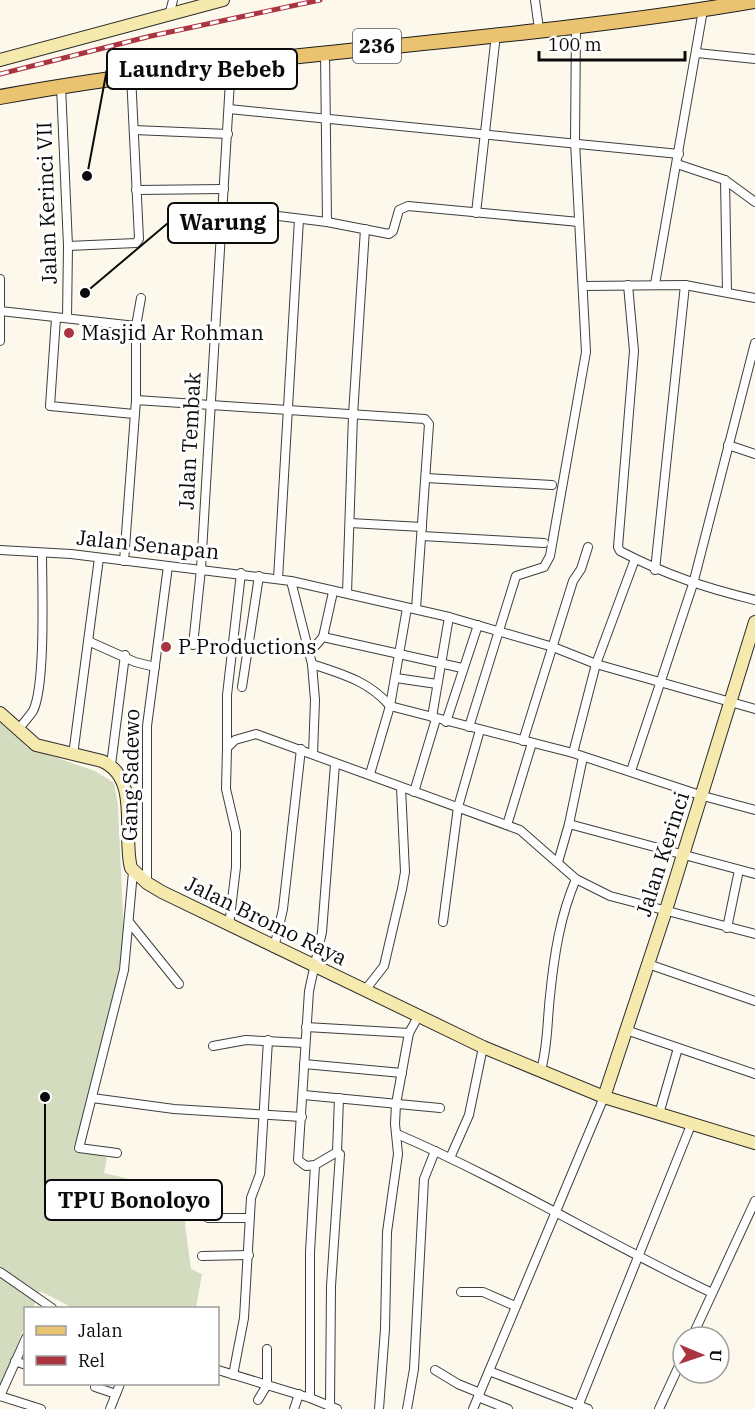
<svg xmlns="http://www.w3.org/2000/svg" width="755" height="1409" font-family="'IBM Plex Serif',serif">
<style>
.cemetery{fill:#d4dcc0}
.lines{fill:none;stroke-linecap:round;stroke-linejoin:round}
.street-casing{stroke:#3e3e3e;stroke-width:10}
.secondary-casing{stroke:#2d2d2d;stroke-width:14}
.primary-casing{stroke:#1c1c1c;stroke-width:16}
.street{stroke:#fff;stroke-width:8}
.secondary{stroke:#f6e9ae;stroke-width:12}
.primary{stroke:#e9c370;stroke-width:14}
.rail-casing{stroke:#ab3441;stroke-width:5}
.rail{stroke:#fff;stroke-width:3;stroke-dasharray:9;stroke-linecap:butt}
.poi-dot{fill:#ab3441;stroke:#fff;stroke-width:2}
.labels{text-anchor:middle;stroke-width:6;stroke-linejoin:round;paint-order:stroke}
.shield{fill:#fff;stroke:#545454;stroke-width:1.5}
.shield-label{font-size:20px;font-weight:bold;fill:#0b0b0b}
.street-label{font-size:21px;fill:#0b0b0b;stroke:#fff}
.poi-label{font-size:21px;fill:#0b0b0b;stroke:#fff;text-anchor:start}
.leader{fill:none;stroke:#0b0b0b;stroke-width:2}
.callout-dot{fill:#0b0b0b;stroke:#fff;stroke-width:2}
.callout{fill:#fff;stroke:#0b0b0b;stroke-width:2}
.callout-label{font-size:22px;text-anchor:middle;font-weight:bold;fill:#0b0b0b}
</style>
<rect width="100%" height="100%" fill="#fdf8ec"/>
<!-- cemetery -->
<polygon class="cemetery" points="0,719 15,728 26,747 95,771 114,783 118,805 124,939 106,1044 73,1149 107,1157 104,1173 189,1193 185,1225 191,1269 202,1274 196,1308 73,1308 40,1291 33,1308 26,1308 25,1326 0,1386"/>
<g class="lines">
<defs>
<g id="street">
<polyline points="535,0 539,29"/>
<polyline points="169,16 173,0"/>
<polyline points="325,52 327,222"/>
<polyline points="697,53 755,59"/>
<polyline points="61,86 68,246 67,318"/>
<polyline points="229,109 679,154"/>
<polyline points="134,130 228,134"/>
<polyline points="677,164 725,180 755,202"/>
<polyline points="725,180 727,292"/>
<polyline points="136,190 224,189"/>
<polyline points="222,209 327,222 389,234 393,231 399,210 408,206 579,222"/>
<polyline points="476,213 496,34"/>
<polyline points="68,246 136,243 139,239 131,75"/>
<polyline points="0,279 0,341"/>
<polyline points="655,284 703,10"/>
<path d="M628,285l6,66 -16,196 2,4c46,24 86,37 135,49"/>
<polyline points="583,286 685,285 755,298"/>
<polyline points="0,311 136,326 141,298"/>
<polyline points="56,318 50,406 134,414"/>
<polyline points="136,400 136,326"/>
<polyline points="728,445 755,454"/>
<polyline points="426,478 552,485"/>
<polyline points="350,523 422,527"/>
<polyline points="422,536 544,543"/>
<polyline points="0,550 71,554 291,581 449,617 553,647 596,664 755,709"/>
<polyline points="124,561 136,400 425,419 429,424 416,609"/>
<polyline points="655,570 685,285"/>
<polyline points="278,579 299,219"/>
<polyline points="291,581 312,664 315,700 313,754"/>
<polyline points="347,593 353,415 365,229"/>
<polyline points="323,637 333,592"/>
<polyline points="88,641 135,662 155,667"/>
<polyline points="193,645 201,569 231,64"/>
<polyline points="310,652 323,637 462,668"/>
<path d="M312,664c30,10 57,17 78,42l183,47 130,43 52,14"/>
<polyline points="396,678 437,684"/>
<polyline points="242,687 259,576"/>
<polyline points="432,717 449,617"/>
<polyline points="446,722 478,625"/>
<polyline points="469,727 516,576 544,567 550,556 586,352 575,142 576,25"/>
<path d="M19,729c4,-6 10,-12 14,-18 13,-26 9,-126 9,-158"/>
<polyline points="523,741 573,581 581,569 588,547"/>
<polyline points="227,748 227,695 241,573"/>
<polyline points="573,753 596,664 635,559"/>
<polyline points="73,755 99,558"/>
<polyline points="111,765 125,655"/>
<polyline points="631,771 693,584 755,343"/>
<polyline points="370,774 390,706 407,608"/>
<polyline points="414,792 436,719"/>
<polyline points="569,824 583,757"/>
<polyline points="507,825 532,743"/>
<polyline points="558,862 569,824 755,874"/>
<polyline points="147,883 147,726 168,566"/>
<polyline points="129,922 179,984"/>
<polyline points="443,922 458,807 480,730"/>
<polyline points="229,926 236,867 236,832 226,789 227,748 235,740 256,734 520,830 576,879 610,896 755,934"/>
<polyline points="727,928 739,870"/>
<polyline points="274,948 283,909 301,749"/>
<polyline points="648,964 755,1001"/>
<polyline points="366,989 384,966 402,889 405,872 401,788"/>
<polyline points="306,1027 409,1033"/>
<polyline points="626,1030 755,1074"/>
<polyline points="213,1046 246,1040 305,1043"/>
<polyline points="304,1064 402,1073"/>
<path d="M541,1070c7,-25 6,-48 9,-74 4,-40 10,-80 26,-117"/>
<polyline points="304,1095 440,1108"/>
<polyline points="92,1098 174,1109 302,1117"/>
<polyline points="659,1114 678,1048"/>
<path d="M397,1134c107,46 208,108 313,158"/>
<polyline points="337,1152 339,1098"/>
<polyline points="117,1153 79,1148 124,970 133,872"/>
<polyline points="450,1158 469,1115 483,1047"/>
<polyline points="208,1218 249,1218"/>
<polyline points="202,1256 249,1255"/>
<polyline points="0,1272 52,1308"/>
<polyline points="461,1292 483,1292 515,1306"/>
<polyline points="692,1337 755,1201"/>
<polyline points="15,1361 26,1365"/>
<polyline points="218,1370 310,1398 337,1409"/>
<polyline points="435,1370 458,1384 480,1393"/>
<polyline points="489,1371 588,1409"/>
<polyline points="233,1375 244,1318 251,1198 260,1174 268,1040"/>
<polyline points="95,1387 116,1394"/>
<polyline points="0,1396 26,1338"/>
<polyline points="0,1396 41,1409"/>
<polyline points="478,1397 508,1409"/>
<polyline points="310,1398 310,1252 315,1165"/>
<polyline points="258,1400 267,1385 267,1349"/>
<polyline points="330,1406 331,1286 340,1154 337,1152 315,1165 306,1166 298,1160 309,991 322,932 335,764"/>
<polyline points="110,1409 120,1384"/>
<polyline points="294,1409 299,1394"/>
<polyline points="379,1409 385,1329 387,1232 398,1154 395,1124 396,1104 409,1033 419,1015"/>
<polyline points="407,1409 414,1369 424,1179 435,1151"/>
<polyline points="473,1409 604,1097"/>
<polyline points="577,1409 691,1125"/>
<polyline points="659,1409 683,1357"/>
</g>
<g id="secondary">
<polyline points="0,60 223,0"/>
<path d="M0,713l36,32 66,16c39,17 20,73 29,107l16,15 15,9 321,155 121,50 151,46"/>
<polyline points="604,1097 666,910 755,622"/>
</g>
<path id="primary" d="M0,97c250,-46 505,-53 755,-96"/>
</defs>
<!-- street casing -->
<use href="#street" class="street-casing"/>
<!-- secondary casing -->
<use href="#secondary" class="secondary-casing"/>
<!-- primary casing -->
<use href="#primary" class="primary-casing"/>
<!-- street -->
<use href="#street" class="street"/>
<!-- secondary -->
<use href="#secondary" class="secondary"/>
<!-- primary -->
<use href="#primary" class="primary"/>
<defs>
<polyline id="rail" points="0,74 151,36 320,0"/>
</defs>
<!-- rail casing -->
<use href="#rail" class="rail-casing"/>
<!-- rail -->
<use href="#rail" class="rail"/>
</g>
<!-- markers -->
<g class="poi-dot">
<circle cx="69" cy="333" r="6"/>
<circle cx="166" cy="647" r="6"/>
</g>
<g class="labels">
<!-- shield labels -->
<rect class="shield" x="353" y="29" width="48" height="34" rx="4.5"/>
<g class="shield-label">
<text x="377" y="53">236</text>
</g>
<!-- street labels -->
<g class="street-label">
<text transform="translate(47 203) rotate(-92)" y="7">Jalan Kerinci VII</text>
<text transform="translate(190 441) rotate(-87)" y="7">Jalan Tembak</text>
<text transform="translate(148 545) rotate(6)" y="7">Jalan Senapan</text>
<text transform="translate(131 775) rotate(-89)" y="7">Gang Sadewo</text>
<text transform="translate(663 854) rotate(-72)" y="7">Jalan Kerinci</text>
<text transform="translate(266 921) rotate(26)" y="7">Jalan Bromo Raya</text>
</g>
<!-- poi labels -->
<g class="poi-label">
<text x="81" y="340">Masjid Ar Rohman</text>
<text x="178" y="654">P Productions</text>
</g>
</g>
<!-- callouts -->
<path class="leader" d="M87 176L107 69M85 293L168 223M45 1097L45 1200"/>
<g class="callout-dot">
<circle cx="87" cy="176" r="6"/>
<circle cx="85" cy="293" r="6"/>
<circle cx="45" cy="1097" r="6"/>
</g>
<g class="callout">
<rect x="107" y="49" width="190" height="40" rx="6"/>
<rect x="168" y="203" width="110" height="40" rx="6"/>
<rect x="45" y="1180" width="177" height="40" rx="6"/>
</g>
<g class="callout-label">
<text x="202" y="77">Laundry Bebeb</text>
<text x="223" y="230">Warung</text>
<text x="134" y="1208">TPU Bonoloyo</text>
</g>
<!-- legend -->
<rect x="24" y="1307" width="195" height="78" fill="#ffffff" stroke="#9d9d9d" stroke-width="1.5"/>
<rect x="36" y="1326" width="30" height="9" fill="#e9c370" stroke="#9d9d9d" stroke-width="1.5"/>
<text x="78" y="1337" font-size="18" fill="#0b0b0b">Jalan</text>
<rect x="36" y="1356" width="30" height="9" fill="#ab3441" stroke="#9d9d9d" stroke-width="1.5"/>
<text x="78" y="1367" font-size="18" fill="#0b0b0b">Rel</text>
<!-- north arrow -->
<g transform="translate(701 1355) rotate(92)"><circle r="28" fill="#ffffff" stroke="#9d9d9d" stroke-width="1.5"/>
<path d="M0-4.5L10 22L0 15L-10 22Z" fill="#ab3441"/>
<text y="-9" font-size="16" font-weight="bold" text-anchor="middle" fill="#0b0b0b">U</text>
</g>
<!-- scale -->
<path d="M539 51v9h146v-9" fill="none" stroke="#0b0b0b" stroke-width="3"/>
<text x="548" y="51" font-size="18" fill="#0b0b0b" stroke="#ffffff" stroke-width="4.5" paint-order="stroke">100 m</text>
</svg>
